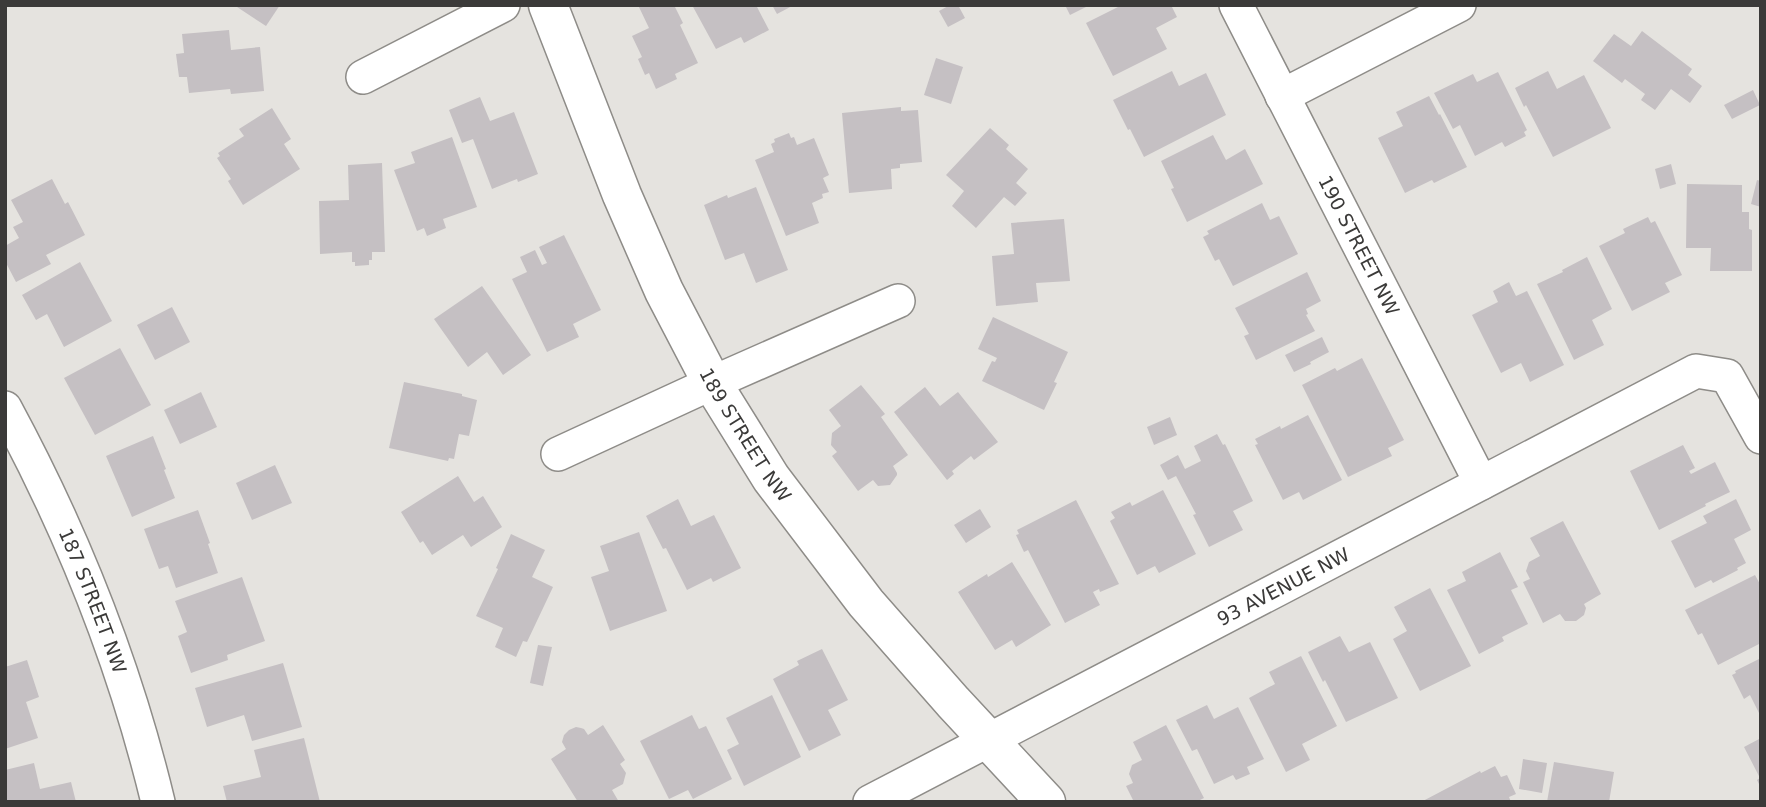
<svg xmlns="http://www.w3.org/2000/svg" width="1766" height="807" font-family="'DejaVu Sans',sans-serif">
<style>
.building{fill:#c5c0c3}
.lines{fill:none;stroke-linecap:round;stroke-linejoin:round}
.street-casing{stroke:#8e8c88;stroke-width:36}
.secondary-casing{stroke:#8e8c88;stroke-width:41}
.street{stroke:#fff;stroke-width:33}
.secondary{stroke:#fff;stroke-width:38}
.labels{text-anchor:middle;stroke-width:7;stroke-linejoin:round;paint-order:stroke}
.street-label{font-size:19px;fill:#3b3a39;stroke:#f2f0ec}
</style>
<rect width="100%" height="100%" fill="#e5e3df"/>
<!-- building -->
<g class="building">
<polygon points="234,5 280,5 266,26"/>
<polygon points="638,5 674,5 683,23 680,25 698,63 675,74 677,79 656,89 649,73 645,75 638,59 642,57 632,36 649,28"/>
<polygon points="692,5 756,5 769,30 744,43 741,37 716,49"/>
<polygon points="772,5 794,5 777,14"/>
<polygon points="950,5 958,5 965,18 948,27 939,11"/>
<polygon points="1065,5 1090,5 1070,15"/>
<polygon points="1122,5 1171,5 1177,17 1156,28 1167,49 1113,76 1086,23"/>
<polygon points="229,30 231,50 260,47 264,91 231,94 230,89 189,93 187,77 179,77 176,54 184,53 182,34"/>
<polygon points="1642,31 1692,69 1688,75 1702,86 1690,103 1671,89 1655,110 1641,100 1645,94 1625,79 1622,83 1593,61 1614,34 1631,46"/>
<polygon points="936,58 963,67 951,104 924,95"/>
<polygon points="1172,71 1179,86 1206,73 1226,115 1144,157 1130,129 1128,130 1113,100"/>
<polygon points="1548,71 1557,89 1584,75 1611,128 1553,157 1526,105 1524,107 1515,88"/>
<polygon points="1498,72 1527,130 1524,132 1526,136 1505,147 1502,142 1475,156 1460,125 1453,129 1434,93 1473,74 1477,82"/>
<polygon points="1753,90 1760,105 1732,119 1724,105"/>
<polygon points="1429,96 1439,115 1440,114 1467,167 1434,183 1432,180 1405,193 1378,138 1403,126 1396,112"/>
<polygon points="480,97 490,121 514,112 538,174 518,182 517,179 492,189 473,139 462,143 449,110"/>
<polygon points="901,107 901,111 918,110 922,162 900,164 900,168 891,169 892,189 849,193 842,113"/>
<polygon points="272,108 291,139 284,144 300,169 243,205 228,181 231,179 217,158 220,156 218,153 244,136 239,129"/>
<polygon points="990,128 1009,145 1006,149 1028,169 1016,183 1027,193 1015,206 1004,197 976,228 952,206 964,191 946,175"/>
<polygon points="789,133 791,138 794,137 797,145 814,138 829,175 823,178 829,192 822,194 823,198 812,203 819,223 786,236 755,160 774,152 771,144 775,142 774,139"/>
<polygon points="1213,135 1226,160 1245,149 1263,184 1187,222 1171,189 1174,188 1161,161"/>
<polygon points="452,137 477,207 443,219 446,228 427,236 424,228 417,231 394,170 415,163 411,152"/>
<polygon points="382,163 385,252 372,252 372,260 369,260 369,265 355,266 355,262 352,262 352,252 320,254 319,201 349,200 348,165"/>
<polygon points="1671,164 1676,184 1660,189 1655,169"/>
<polygon points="52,179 65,204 68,202 85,235 46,255 51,264 16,282 5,261 5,246 19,238 13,227 23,222 11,200"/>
<polygon points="1757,180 1761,181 1761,207 1751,204"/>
<polygon points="1687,184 1742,185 1742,212 1749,212 1749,229 1752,230 1752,271 1710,271 1711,248 1686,248"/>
<polygon points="756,187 788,270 756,283 744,253 725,260 704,205 727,195 728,198"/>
<polygon points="1262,203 1270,220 1279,216 1298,254 1233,286 1219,259 1215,261 1203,237 1209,234 1207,231"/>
<polygon points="1648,217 1651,223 1655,221 1682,275 1665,283 1670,292 1632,311 1599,246 1625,233 1623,229"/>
<polygon points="1064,219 1070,281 1036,283 1038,302 996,306 992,256 1014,254 1011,223"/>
<polygon points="564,235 601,310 573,324 579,337 547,352 512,279 527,272 520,257 535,250 542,265 547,263 539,247"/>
<polygon points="1587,257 1612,309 1592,320 1604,345 1574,360 1537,284 1563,272 1562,270"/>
<polygon points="80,262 112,321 64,347 47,314 36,320 22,295"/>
<polygon points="1307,272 1321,301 1306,309 1308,314 1306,315 1315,331 1256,360 1244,336 1249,334 1235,308"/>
<polygon points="1509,282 1516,296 1527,291 1564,365 1530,382 1521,363 1501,373 1472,315 1498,302 1493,291"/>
<polygon points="482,286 531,355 503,375 487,352 468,367 434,319"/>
<polygon points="172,307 190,342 155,360 137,325"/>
<polygon points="993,317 1068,352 1054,382 1057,383 1044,410 982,381 992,361 995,362 997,358 978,349"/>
<polygon points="1322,337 1329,352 1310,362 1311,364 1294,372 1285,355"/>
<polygon points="120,348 151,405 95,435 64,378"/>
<polygon points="1362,358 1404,440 1388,448 1392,456 1348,477 1302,385 1335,368 1337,371"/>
<polygon points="404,382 462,394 462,396 477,400 469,436 459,434 454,459 449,458 448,461 389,448"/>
<polygon points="861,385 885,414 881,417 908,455 893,466 897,473 897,475 890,485 878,486 873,480 858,491 832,456 837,452 831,445 832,433 841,426 829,410"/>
<polygon points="925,387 940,406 958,392 998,442 974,460 971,456 952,471 954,474 947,480 894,412"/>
<polygon points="201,392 217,427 180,444 164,410"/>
<polygon points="1308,415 1342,480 1303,500 1299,492 1283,500 1255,445 1258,444 1255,439 1280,426 1281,429"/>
<polygon points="1170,417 1177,435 1154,445 1147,427"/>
<polygon points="1217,434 1223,445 1225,444 1253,501 1233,511 1243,530 1209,547 1193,515 1196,514 1176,476 1168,480 1160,465 1178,455 1185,469 1201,461 1194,446"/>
<polygon points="153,436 166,469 164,470 175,498 132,517 106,456"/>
<polygon points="1683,445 1695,468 1689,471 1691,474 1715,462 1730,492 1705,504 1706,506 1659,530 1630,471"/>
<polygon points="275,465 292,503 252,520 236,483"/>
<polygon points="458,476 474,502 483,496 502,527 471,547 463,535 432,555 423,541 420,543 401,512"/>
<polygon points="1163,490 1196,554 1159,573 1155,566 1137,575 1110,521 1115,518 1111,512 1130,502 1132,506"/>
<polygon points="678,499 691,526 714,515 741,568 713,582 711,578 687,590 666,548 663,549 646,516"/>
<polygon points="1736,499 1751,530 1734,539 1746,563 1737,568 1738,570 1713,583 1711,580 1695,588 1671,541 1707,523 1703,516"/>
<polygon points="1076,500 1119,584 1100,592 1099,589 1093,592 1100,605 1065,623 1028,550 1024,552 1016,535 1019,534 1017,530"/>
<polygon points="980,509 991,527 966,543 954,525"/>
<polygon points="198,510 210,543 208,544 218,573 176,588 168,566 159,569 144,529"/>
<polygon points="1563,521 1601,594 1584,604 1586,608 1584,615 1576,621 1565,621 1560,614 1543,623 1523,582 1530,579 1526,571 1529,562 1540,556 1530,538"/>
<polygon points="639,532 667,611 610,631 591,577 609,571 600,546"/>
<polygon points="511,534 545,550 532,577 553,587 527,642 523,641 516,657 495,647 503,628 476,616 498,569 496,568"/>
<polygon points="1500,552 1518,587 1511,590 1528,624 1502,637 1504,641 1479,654 1447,590 1466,581 1462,572"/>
<polygon points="1012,562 1051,625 1016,647 1012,640 995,650 958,592 987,574 988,577"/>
<polygon points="1755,575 1761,586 1761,643 1718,665 1702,633 1698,635 1685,610"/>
<polygon points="242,577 265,641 227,655 228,660 191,673 178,636 187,632 175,601"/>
<polygon points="1430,588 1471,666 1420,691 1393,639 1407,631 1394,607"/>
<polygon points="1340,636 1349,652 1370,642 1398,698 1346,722 1325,680 1323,682 1308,652"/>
<polygon points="538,645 552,647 543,686 530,683"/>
<polygon points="822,649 848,700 828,710 841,735 809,751 773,679 799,665 797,661"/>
<polygon points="1301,656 1337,726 1302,744 1310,760 1286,772 1249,698 1275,684 1269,672"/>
<polygon points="1761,658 1761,717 1750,695 1744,699 1732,675 1736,673 1735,671"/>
<polygon points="27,660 39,697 26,702 38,738 5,749 5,667"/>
<polygon points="283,663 302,727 252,741 244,715 207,727 195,688"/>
<polygon points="772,695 801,757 744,786 727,750 739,744 726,718"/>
<polygon points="1207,705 1214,719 1238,707 1264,759 1247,767 1250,774 1236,780 1233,775 1214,784 1197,749 1192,751 1176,720"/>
<polygon points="692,715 699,729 706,726 732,779 693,799 688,790 669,799 640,741"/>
<polygon points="603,725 625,760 620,764 626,773 623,784 612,790 619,802 578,802 551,759 566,749 562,742 564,735 569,730 576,727 581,728 584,729 588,735"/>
<polygon points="1166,725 1204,798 1196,802 1134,802 1126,786 1133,783 1129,774 1132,765 1142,760 1133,742"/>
<polygon points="304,738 320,802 227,802 223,786 261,777 254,750"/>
<polygon points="1761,738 1761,788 1757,780 1760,778 1744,747"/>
<polygon points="1523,759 1547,763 1542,793 1519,789"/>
<polygon points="1554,762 1614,772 1609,802 1547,802"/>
<polygon points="34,763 40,789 71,782 76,802 5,802 5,770"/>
<polygon points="1495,766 1501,777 1507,775 1516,794 1509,797 1511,802 1421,802 1480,771 1481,773"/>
</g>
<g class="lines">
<defs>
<g id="street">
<path id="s1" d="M1236,5l245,478"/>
<polyline points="363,77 503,5"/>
<polyline points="1282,96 1459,5"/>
<path id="s2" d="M5,408c67,124 120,257 153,394"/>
<polyline points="558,454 712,383 898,301"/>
<path id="s3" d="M870,802l826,-431 31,5 34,61"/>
</g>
<g id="secondary">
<path id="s4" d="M548,5l74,190 42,96 48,92 59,95 95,125 87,99 93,100"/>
</g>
</defs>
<!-- street casing -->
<use href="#street" class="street-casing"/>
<!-- secondary casing -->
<use href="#secondary" class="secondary-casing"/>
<!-- street -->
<use href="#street" class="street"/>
<!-- secondary -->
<use href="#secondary" class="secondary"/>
</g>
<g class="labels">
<!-- street labels -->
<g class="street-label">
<text dy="7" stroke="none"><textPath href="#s1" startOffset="270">190 STREET NW</textPath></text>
<text dy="7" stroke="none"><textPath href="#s4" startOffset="474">189 STREET NW</textPath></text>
<text dy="7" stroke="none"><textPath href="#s3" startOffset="466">93 AVENUE NW</textPath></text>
<text dy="7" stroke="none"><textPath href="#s2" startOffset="212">187 STREET NW</textPath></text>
</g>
</g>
<!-- border -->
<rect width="1766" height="807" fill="none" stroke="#3b3a39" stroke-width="14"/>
</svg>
